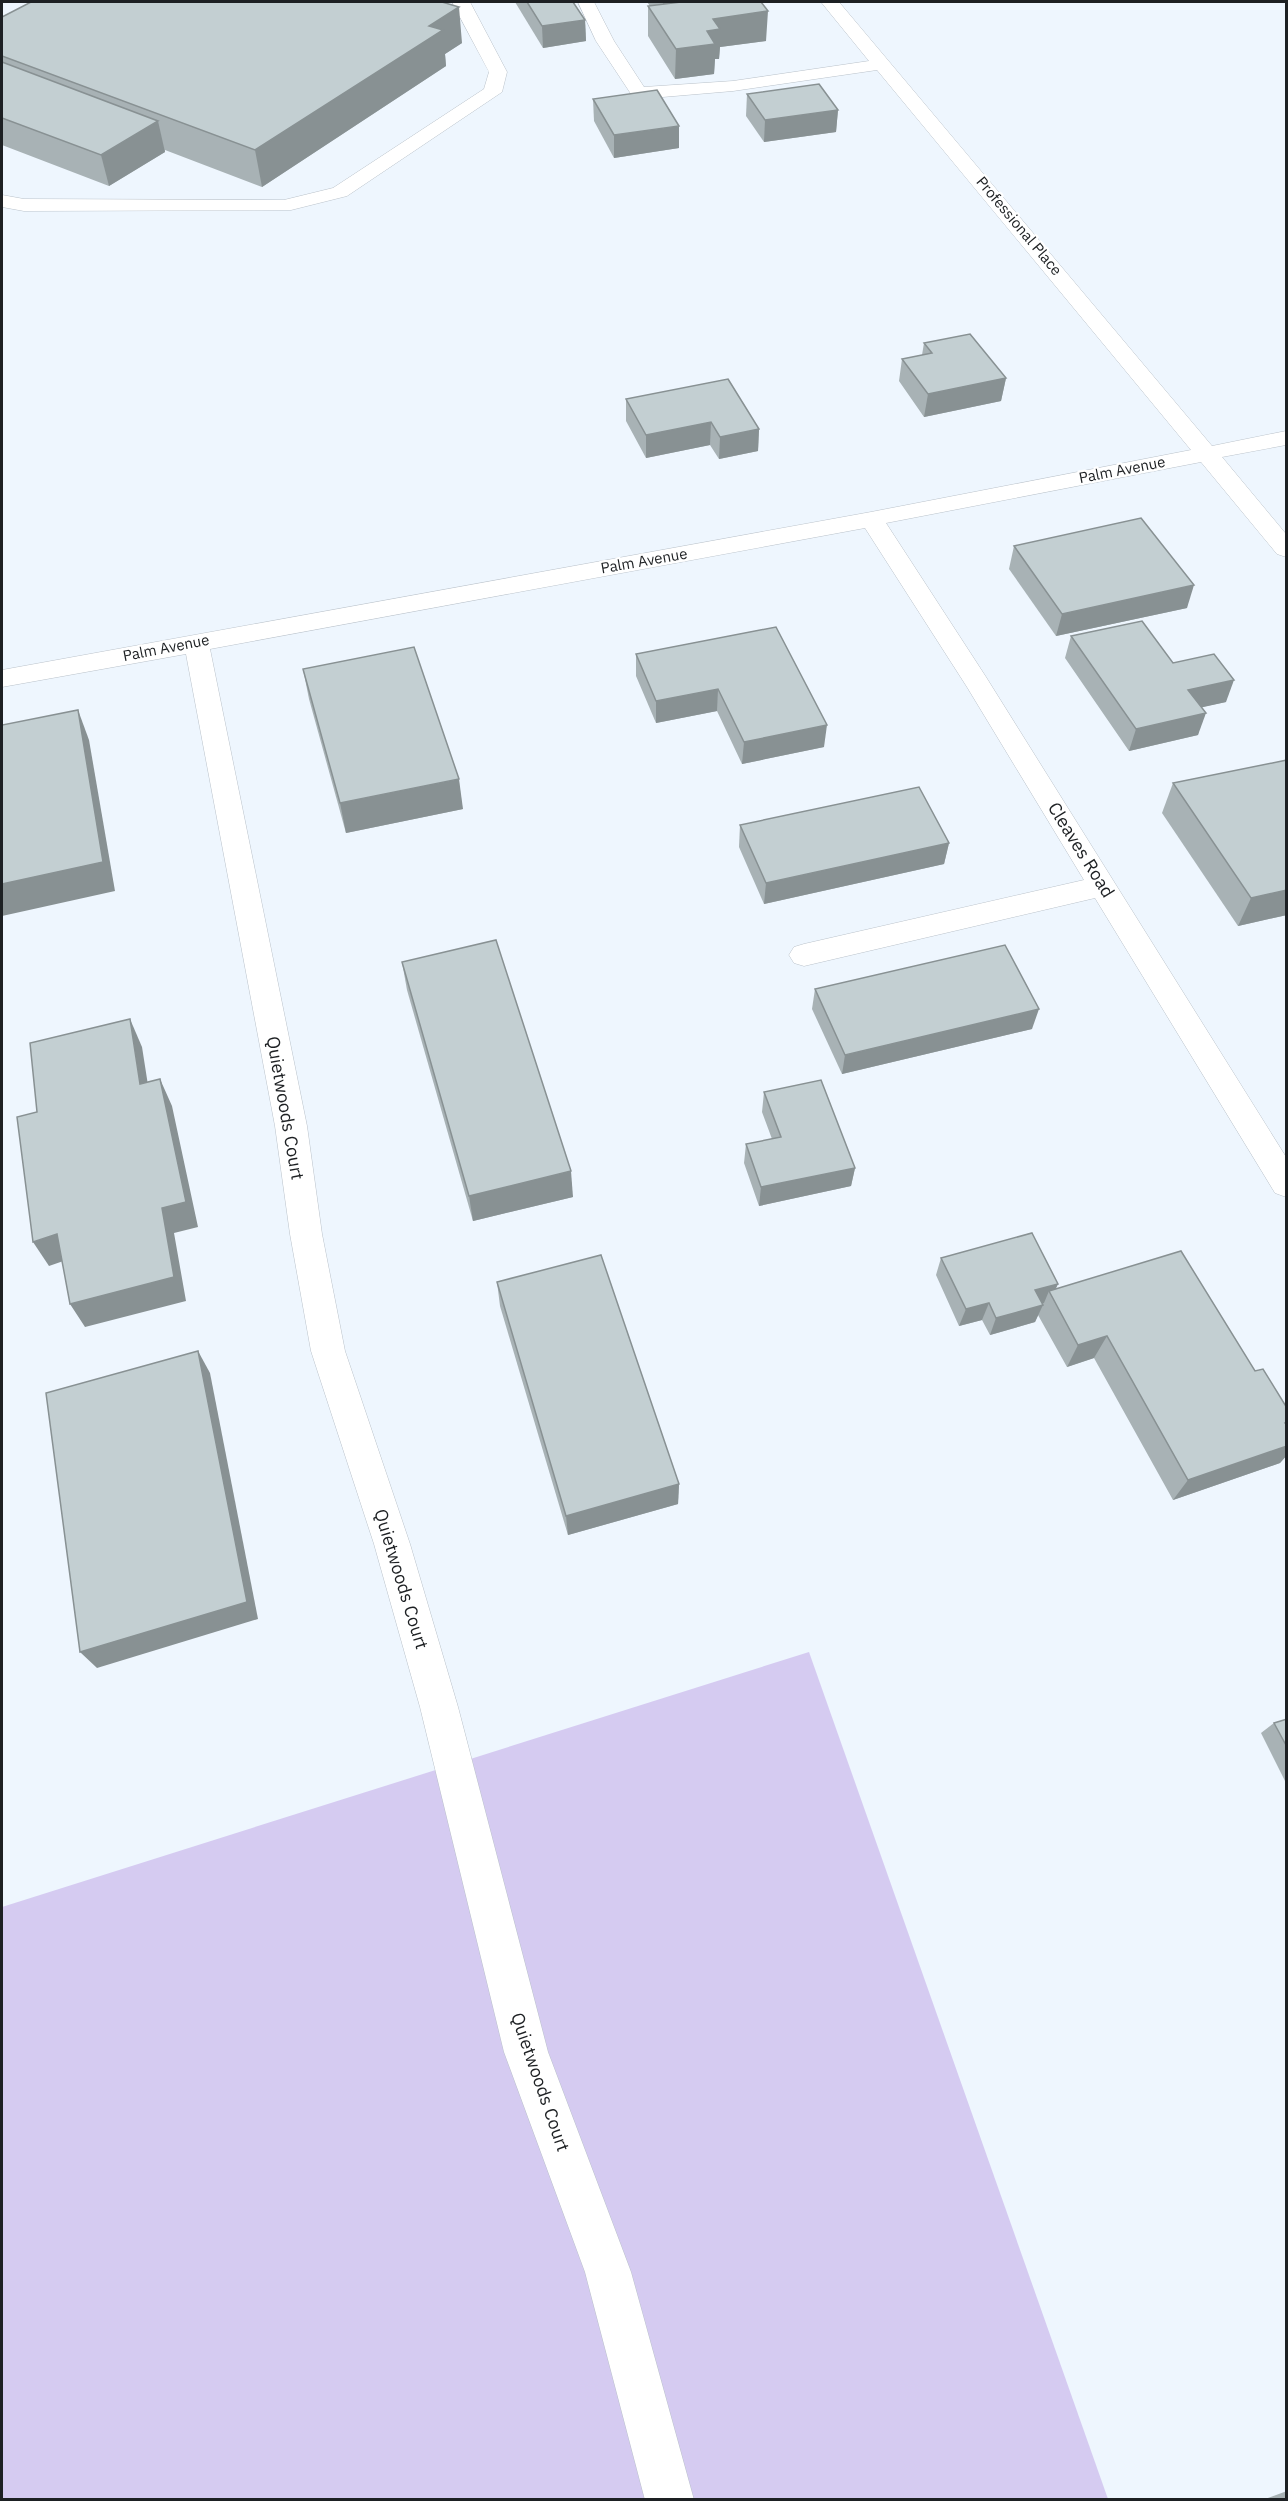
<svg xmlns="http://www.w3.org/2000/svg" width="1288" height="2501" font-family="'IBM Plex Sans',sans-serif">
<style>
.green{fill:#d5cbf1}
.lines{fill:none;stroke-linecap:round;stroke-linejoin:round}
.minor-casing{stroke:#bac2ca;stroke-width:1}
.minor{fill:#fff;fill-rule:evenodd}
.wall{fill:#a8b2b5}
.shaded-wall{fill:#889193}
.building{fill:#c3cfd2;stroke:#889193;stroke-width:1.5}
.labels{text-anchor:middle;stroke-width:4.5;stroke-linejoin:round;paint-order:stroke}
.far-street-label{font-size:15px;fill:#1d2023;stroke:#fff}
.street-label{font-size:18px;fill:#1d2023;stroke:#fff}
</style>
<rect width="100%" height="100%" fill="#eef6fe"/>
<!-- green -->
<polygon class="green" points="809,1652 1108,2499 2,2499 2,1907"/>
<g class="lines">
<defs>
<g id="minor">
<polygon points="452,2 470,2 507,72 502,92 347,196 291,210 24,211 2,207 2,195 24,199 284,200 333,188 484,89 489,72"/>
<polygon points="578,2 594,2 614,41 644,87 733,81 869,61 821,2 839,2 1212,446 1286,431 1286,445 1222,457 1286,534 1286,557 1277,554 1201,462 886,523 986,677 1286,1157 1286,1197 1275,1193 1095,898 804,966 794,963 789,955 794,947 804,944 1084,880 967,687 865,528 210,649 307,1126 322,1234 345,1351 410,1544 458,1707 548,2052 631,2272 694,2500 645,2500 585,2272 504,2052 420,1707 374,1544 311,1351 290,1234 275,1126 186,654 2,687 2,670 871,512 1191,450 877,70 733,91 639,99 633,97 596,41"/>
</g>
</defs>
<!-- minor casing -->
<use href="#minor" class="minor-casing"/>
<!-- minor -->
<use href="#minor" class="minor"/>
</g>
<!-- wall -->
<g class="wall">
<polygon points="515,2 573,2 585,20 586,41 543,48"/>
<polygon points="647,2 761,2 766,41 720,47 719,59 715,59 714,74 675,79 648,36 648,6 650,6"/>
<polygon points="2,17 462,43 445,54 446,66 262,187 165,150 165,152 109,186 2,145"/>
<polygon points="747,94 838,110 836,132 764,142 746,116"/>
<polygon points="593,99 679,148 614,158 594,121"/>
<polygon points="924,343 1006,378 1001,401 924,417 899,381 902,359 922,355"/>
<polygon points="626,399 759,429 758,451 719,459 710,445 646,458 626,421"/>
<polygon points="1014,546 1187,608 1056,636 1009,569"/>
<polygon points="776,627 824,747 742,764 717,711 656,723 636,676 636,654"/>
<polygon points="1071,636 1173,663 1226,702 1202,707 1198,735 1129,751 1065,658"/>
<polygon points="303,669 463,809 346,833 309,699"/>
<polygon points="1287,760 1287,915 1238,926 1162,813 1173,783"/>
<polygon points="740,825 949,843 944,864 764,904 739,847"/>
<polygon points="402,962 573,1197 473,1221 407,990"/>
<polygon points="815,989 1032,1029 842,1074 812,1009"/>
<polygon points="764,1092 855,1168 851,1186 759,1206 744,1163 746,1144 772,1139 762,1112"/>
<polygon points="941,1258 1058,1284 1055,1289 1255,1371 1287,1408 1287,1455 1280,1463 1173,1500 1094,1358 1067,1367 1038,1315 1035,1322 990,1335 982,1320 959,1326 936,1275"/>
<polygon points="497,1282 679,1484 678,1504 568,1535 500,1306"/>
<polygon points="1287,1719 1287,1785 1261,1733 1274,1723"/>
<polygon points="1287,2491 1287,2499 1265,2499"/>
</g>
<!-- shaded-wall -->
<g class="shaded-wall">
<polygon points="663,2 685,2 663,23"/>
<polygon points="459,7 462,43 445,54 446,66 262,187 255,150 429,26"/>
<polygon points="768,11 766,41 720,47 719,59 715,59 714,74 675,79 676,49 707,31 713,19"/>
<polygon points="585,20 586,41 543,48 542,26"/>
<polygon points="838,110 836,132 764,142 765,120"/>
<polygon points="158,121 165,152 109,186 101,155"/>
<polygon points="679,126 679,148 614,158 614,135"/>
<polygon points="1006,378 1001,401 924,417 928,394"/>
<polygon points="711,422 710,445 646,458 646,435"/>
<polygon points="759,429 758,451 719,459 720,437"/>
<polygon points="1194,585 1187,608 1056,636 1062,614"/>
<polygon points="1234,680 1226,702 1181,712 1188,690"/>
<polygon points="718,689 717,711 656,723 656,701"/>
<polygon points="78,710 89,740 115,891 2,916 2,884"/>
<polygon points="1206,713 1198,735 1129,751 1136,729"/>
<polygon points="827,725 824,747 742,764 744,742"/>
<polygon points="459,779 463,809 346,833 340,803"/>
<polygon points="949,843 944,864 764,904 766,883"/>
<polygon points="1287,890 1287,915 1238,926 1251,898"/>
<polygon points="1039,1009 1032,1029 842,1074 845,1055"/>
<polygon points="130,1019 142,1047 152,1111 140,1084"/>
<polygon points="160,1079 172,1106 198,1227 174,1233 186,1301 85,1327 70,1304 162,1208"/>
<polygon points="855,1168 851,1186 759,1206 761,1187"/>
<polygon points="571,1171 573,1197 473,1221 469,1196"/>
<polygon points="57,1234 72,1258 49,1266 33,1242"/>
<polygon points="1058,1284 1052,1297 1049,1291 1044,1303 1028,1307 1035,1290"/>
<polygon points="989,1303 982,1320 959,1326 966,1309"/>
<polygon points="1043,1305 1035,1322 990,1335 996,1318"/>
<polygon points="1107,1336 1094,1358 1067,1367 1078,1345"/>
<polygon points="198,1351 210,1373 258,1619 97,1668 80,1652"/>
<polygon points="1287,1446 1287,1455 1280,1463 1173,1500 1188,1480"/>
<polygon points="679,1484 678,1504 568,1535 566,1516"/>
</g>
<!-- building -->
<g class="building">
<polygon points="31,2 442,2 459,7 429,26 443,30 255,150 2,56 2,17"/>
<polygon points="527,2 573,2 585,20 542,26"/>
<polygon points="681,2 761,2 768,11 713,19 720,29 707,31 715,44 676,49 648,6"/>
<polygon points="2,62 158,121 101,155 2,118"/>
<polygon points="819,84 838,110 765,120 747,94"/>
<polygon points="657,90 679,126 614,135 593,99"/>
<polygon points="970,334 1006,378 928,394 902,359 932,353 924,343"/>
<polygon points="728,379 759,429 720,437 711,422 646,435 626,399"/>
<polygon points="1141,518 1194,585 1062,614 1014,546"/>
<polygon points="1142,621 1173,663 1214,654 1234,680 1188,690 1206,713 1136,729 1071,636"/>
<polygon points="776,627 827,725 744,742 718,689 656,701 636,654"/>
<polygon points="414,647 459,779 340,803 303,669"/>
<polygon points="78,710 103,862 2,884 2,725"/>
<polygon points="1287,760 1287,890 1251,898 1173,783"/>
<polygon points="919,787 949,843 766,883 740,825"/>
<polygon points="496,940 571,1171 469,1196 402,962"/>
<polygon points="1005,945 1039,1009 845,1055 815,989"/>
<polygon points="130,1019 140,1084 160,1079 186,1202 162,1208 174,1277 70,1304 57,1234 33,1242 17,1117 37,1112 30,1043"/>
<polygon points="821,1080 855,1168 761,1187 746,1144 781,1137 764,1092"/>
<polygon points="1032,1233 1058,1284 1035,1290 1043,1305 996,1318 989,1303 966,1309 941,1258"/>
<polygon points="1181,1251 1255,1371 1263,1369 1287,1408 1287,1422 1285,1423 1287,1425 1287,1446 1188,1480 1107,1336 1078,1345 1049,1291"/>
<polygon points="601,1255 679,1484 566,1516 497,1282"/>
<polygon points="198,1351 247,1602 80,1652 46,1393"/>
<polygon points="1287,1719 1287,1747 1274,1723"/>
</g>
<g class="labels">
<!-- far-street labels -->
<g class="far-street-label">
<text transform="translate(1019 226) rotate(50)" y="5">Professional Place</text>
<text transform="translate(1122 470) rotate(-11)" y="5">Palm Avenue</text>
<text transform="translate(644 561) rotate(-10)" y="5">Palm Avenue</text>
<text transform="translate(166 648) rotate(-11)" y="5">Palm Avenue</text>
</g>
<!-- street labels -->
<g class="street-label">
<text transform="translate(1081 850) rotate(58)" y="6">Cleaves Road</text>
<text transform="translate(285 1108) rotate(80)" y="6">Quietwoods Court</text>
<text transform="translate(401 1579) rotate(73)" y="6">Quietwoods Court</text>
<text transform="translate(540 2082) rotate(71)" y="6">Quietwoods Court</text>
</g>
</g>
<!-- border -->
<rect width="1288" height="2501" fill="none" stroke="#1d2023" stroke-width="6"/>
</svg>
